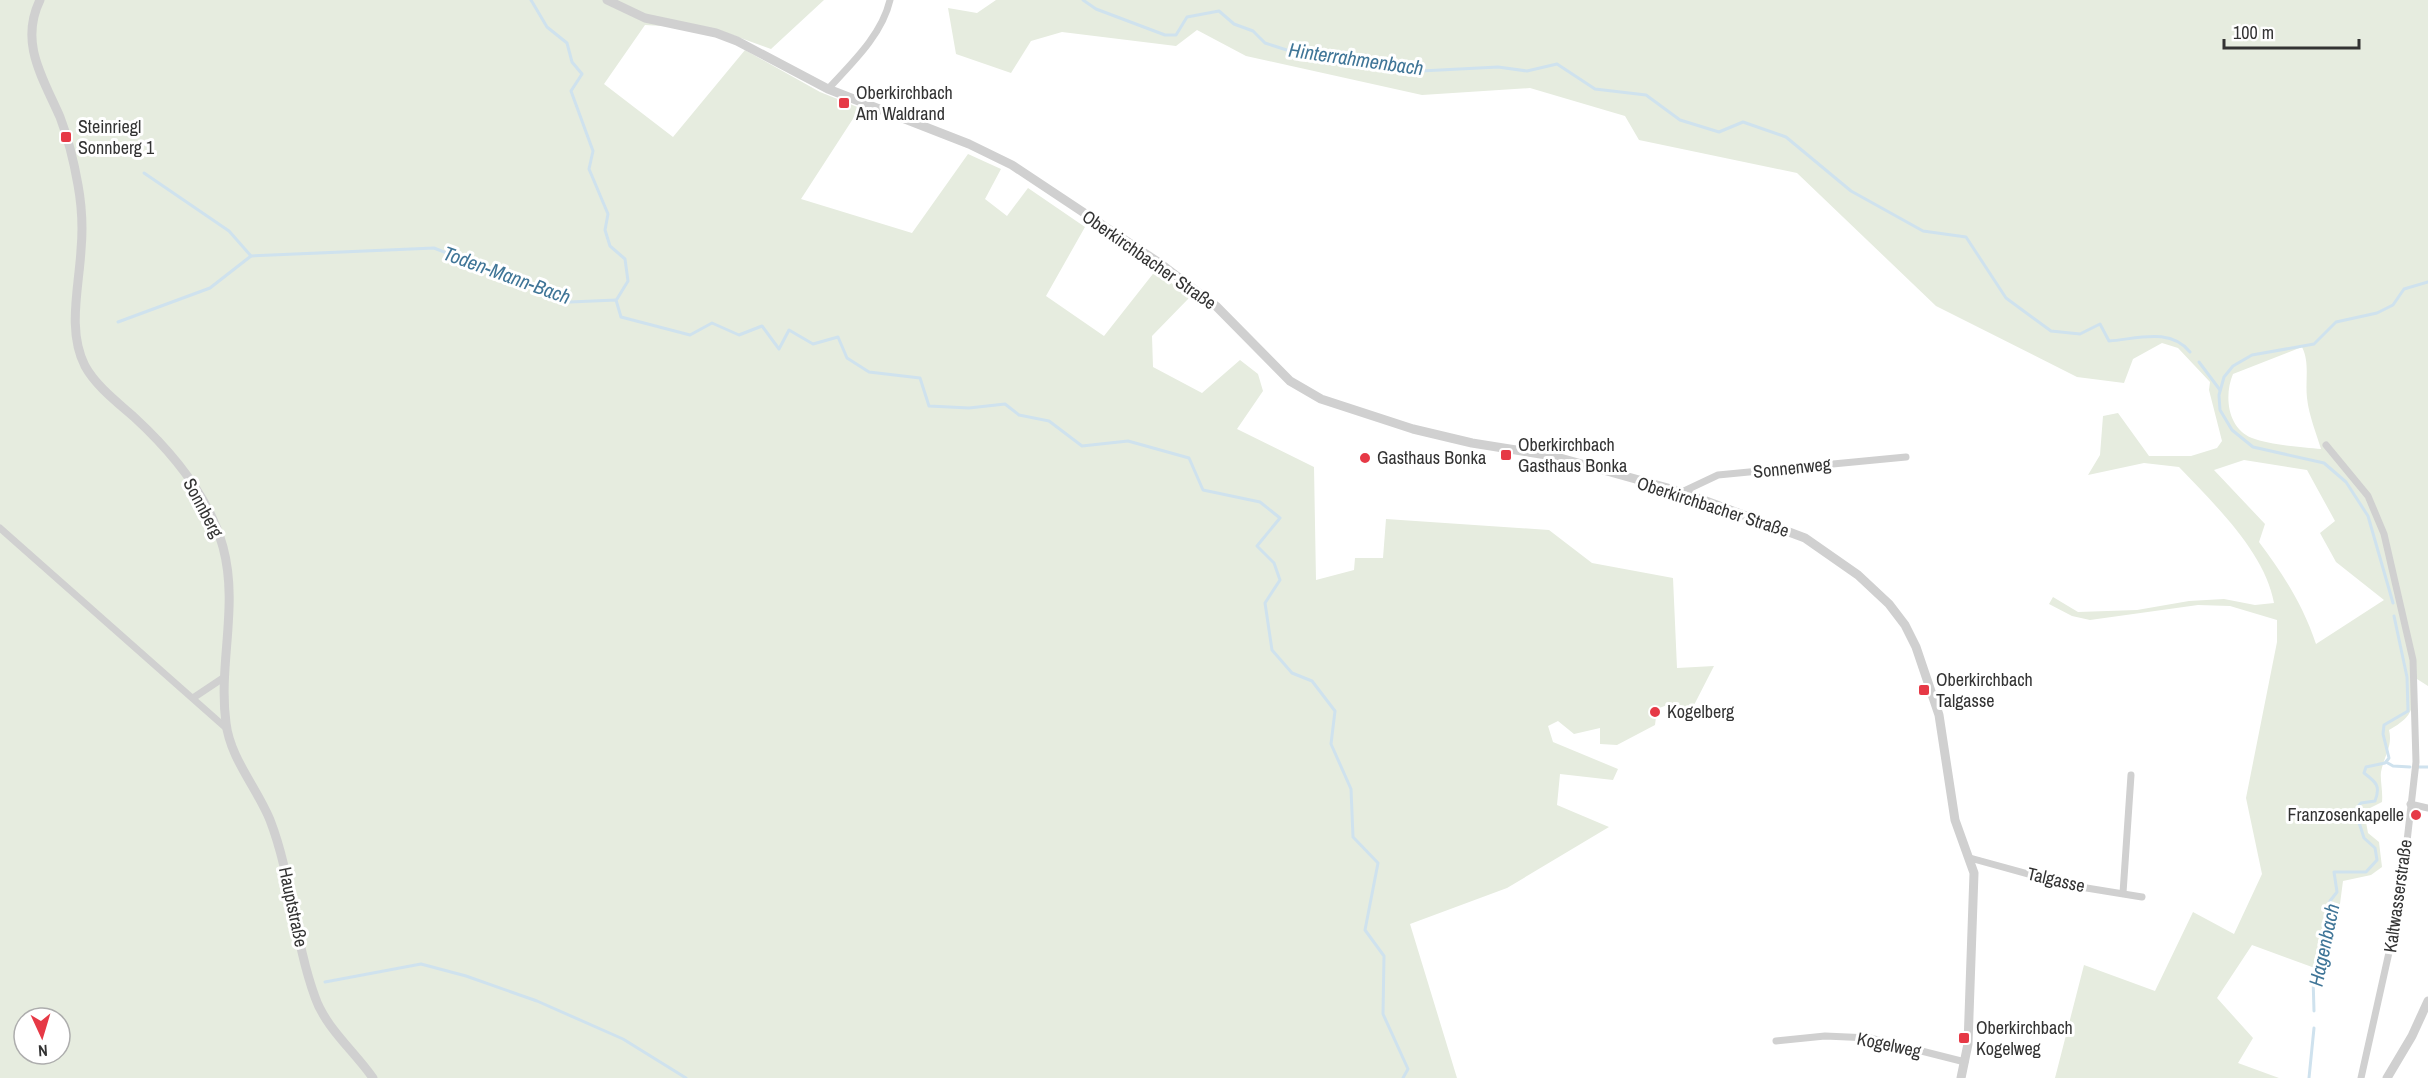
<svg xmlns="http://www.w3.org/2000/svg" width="2428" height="1078" font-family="'Archivo Narrow',sans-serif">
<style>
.green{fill:#e6ecdf;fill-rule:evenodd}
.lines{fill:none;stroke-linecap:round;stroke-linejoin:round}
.stream{stroke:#cfe2ee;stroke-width:3}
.minor{stroke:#d0d0d0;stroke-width:7}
.tertiary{stroke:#d0d0d0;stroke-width:9}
.poi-dot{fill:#e63946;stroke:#fff;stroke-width:2}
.labels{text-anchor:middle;stroke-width:6;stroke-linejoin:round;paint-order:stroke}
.poi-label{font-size:18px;fill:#333;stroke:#fff;text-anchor:start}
.street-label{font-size:18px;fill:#333;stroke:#fff}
.water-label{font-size:20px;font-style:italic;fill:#3f7597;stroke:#fff}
</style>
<rect width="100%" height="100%" fill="#fff"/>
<!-- green -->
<g class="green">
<path d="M0,0h824l-53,49 -55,-20 -71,-4 -41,59 69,53 72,-87 75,42 40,16 -59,91 111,34 56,-79 33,15 -16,30 22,17 21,-28 57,39 -39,69 58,40 52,-66 33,28 -37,38 1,31 49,26 38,-33 18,14 5,17 -26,38 77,38 2,113 38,-10 1,-12h28l3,-39 163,11 43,33 81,15 4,90 37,-2 -21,41 -19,5 -7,-7 -10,4 -2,16 -38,20 -17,-1v-16l-26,6 -16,-13 -10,5 5,16 65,27 -5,11 -53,-6 -3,31 52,22 -102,61 -97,36 47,154h-1457zM24,1018h36v36h-36z"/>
<path d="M996,0h1432v686l-11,-7c-5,28 -1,36 -28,51 4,16 -5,26 -8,42 -1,8 2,19 1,30l-18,9 4,22 11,9 3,25 -11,8 -28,6 -5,38 -15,52 -71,-26 -35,53 36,40 -15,25 41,15h-224l29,-113 71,26 38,-79 41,22 28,-60 -16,-76 31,-156v-22l-47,-14 -32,-1 -108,15 -18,-4 -23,-12 4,-7 25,15 59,-2 52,-9 35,-2 31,6 19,-2c-9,-51 -60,-99 -95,-136l-35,-4 -56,12 12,-20 3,-39 15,-3 31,43h42l26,-8 5,-7 -13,-51 1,-8 -32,-34 -16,-5 -29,16 -9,24 -47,-6 -141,-71 -139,-133 -158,-33 -14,-24 -95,-28 -108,7 -176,-39 -49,-26 -21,16 -114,-14 -31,9 -20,32 -55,-19 -8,-46 29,5zM2302,347c8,16 3,33 5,51 2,18 9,34 14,51 -19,-2 -52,-4 -69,-11 -25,-10 -28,-43 -19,-64zM2244,460l63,10 28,51 -15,12 16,29 48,38 -68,44c-13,-39 -33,-70 -57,-102l6,-18 -51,-54z"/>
</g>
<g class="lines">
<!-- stream -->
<g class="stream">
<polyline points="531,0 547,27 567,43 572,62 582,74 571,91 593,151 589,169 608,214 605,230 610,246 625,259 628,281 617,299"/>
<path d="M1083,0l13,9 69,26h11l11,-18 32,-6 15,13 19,7 12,12 31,10 21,-1 36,10 49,1 19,8 77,-4 29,4 30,-7 38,25 51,6 34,25 39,12 24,-10 43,15 65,54 72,40 43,6 40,61 45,33 29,3 20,-10 9,17c28,-2 61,-14 81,11"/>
<polyline points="144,173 229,231 251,256 434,248 570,302 616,300 621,317 690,335 712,323 739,335 762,326 779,349 789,330 813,344 838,337 847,358 869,372 920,378 929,406 969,408 1005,404 1019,415 1049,421 1082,446 1128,441 1189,458 1203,490 1260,502 1280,518 1257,546 1274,563 1280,580 1265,603 1272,650 1292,673 1312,681 1335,711 1331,744 1351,789 1353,837 1378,863 1365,930 1384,956 1383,1014 1408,1069 1403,1078"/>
<polyline points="118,322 210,288 251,256"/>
<polyline points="2199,362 2220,390"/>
<polyline points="2393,603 2368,516 2346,482 2324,463 2253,447 2232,430 2220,410 2219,395 2224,377 2233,366 2252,355 2314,344 2336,322 2377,313 2393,305 2404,289 2428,282"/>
<polyline points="2386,762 2393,766 2410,767"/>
<polyline points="2418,767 2428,767"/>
<polyline points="325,982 421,964 466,976 537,1001 623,1039 686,1078"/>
<path d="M2314,1011l-1,-34 17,-76 7,-9 -3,-20h32l11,-12 -2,-12 -11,-10 -9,-28 6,-7 14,-2c6,-15 1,-19 -11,-28l2,-6 19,-4 4,-5 -6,-24 1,-9 24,-14 -1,-34 -13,-61"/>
<polyline points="2309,1078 2314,1028"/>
</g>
<!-- minor -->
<g class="minor">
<path d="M828,89c24,-26 54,-54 62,-89"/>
<polyline points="2326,445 2368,496 2384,534 2413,660 2416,762 2400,903 2361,1078"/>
<polyline points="1682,492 1718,475 1906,457"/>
<polyline points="0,528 226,728"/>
<polyline points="193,698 223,678"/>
<polyline points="2410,804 2428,808"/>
<polyline points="1970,858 2068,885 2142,897"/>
<polyline points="2123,893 2131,775"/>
<polyline points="1776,1041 1825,1036 1870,1038 1965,1062"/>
</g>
<!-- tertiary -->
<g class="tertiary">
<path d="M40,0c-21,43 3,78 20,117 8,21 14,45 18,68 4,22 5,43 3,65 -2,37 -14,81 4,116 11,20 32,36 49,51 38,35 75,79 89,130 16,59 -5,117 3,176 4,35 31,65 44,97 22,57 24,119 45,177 10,30 40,55 58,81"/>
<polyline points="607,0 645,18 716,33 737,41 828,89 969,144 1012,165 1161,264 1216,306 1290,381 1321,399 1413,429 1472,443 1553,456 1682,492 1805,538 1858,575 1889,604 1905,625 1916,647 1939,715 1955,820 1974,873 1968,1044 1961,1078"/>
<polyline points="2387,1078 2412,1036 2428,1001"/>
</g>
</g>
<!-- markers -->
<g class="poi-dot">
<rect x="838" y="97" width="12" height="12" rx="3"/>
<rect x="60" y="131" width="12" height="12" rx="3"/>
<rect x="1500" y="449" width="12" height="12" rx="3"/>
<circle cx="1365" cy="458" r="6"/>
<rect x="1918" y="684" width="12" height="12" rx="3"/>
<circle cx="1655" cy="712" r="6"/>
<circle cx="2416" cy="815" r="6"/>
<rect x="1958" y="1032" width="12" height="12" rx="3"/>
</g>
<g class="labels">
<!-- poi labels -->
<g class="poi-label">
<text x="856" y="99">Oberkirchbach<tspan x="856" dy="21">Am Waldrand</tspan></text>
<text x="78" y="133">Steinriegl<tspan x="78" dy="21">Sonnberg 1</tspan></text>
<text x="1518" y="451">Oberkirchbach<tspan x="1518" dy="21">Gasthaus Bonka</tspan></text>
<text x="1377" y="464">Gasthaus Bonka</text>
<text x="1936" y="686">Oberkirchbach<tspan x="1936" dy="21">Talgasse</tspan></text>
<text x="1667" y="718">Kogelberg</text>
<text x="2404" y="821" text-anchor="end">Franzosenkapelle</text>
<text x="1976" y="1034">Oberkirchbach<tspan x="1976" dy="21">Kogelweg</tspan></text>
</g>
<!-- street labels -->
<g class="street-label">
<text transform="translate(1149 260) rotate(35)" y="6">Oberkirchbacher Straße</text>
<text transform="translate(1792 468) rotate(-6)" y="6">Sonnenweg</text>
<text transform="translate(1713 507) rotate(18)" y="6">Oberkirchbacher Straße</text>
<text transform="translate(203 508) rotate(62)" y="6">Sonnberg</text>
<text transform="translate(2056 880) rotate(13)" y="6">Talgasse</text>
<text transform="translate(2398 896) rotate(-82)" y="6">Kaltwasserstraße</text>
<text transform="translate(293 907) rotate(78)" y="6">Hauptstraße</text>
<text transform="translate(1889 1045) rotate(12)" y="6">Kogelweg</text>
</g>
<!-- water labels -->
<g class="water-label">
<text transform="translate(1356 59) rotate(8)" y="7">Hinterrahmenbach</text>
<text transform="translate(507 275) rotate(20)" y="7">Toden-Mann-Bach</text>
<text transform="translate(2324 945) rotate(-78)" y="7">Hagenbach</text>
</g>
</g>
<!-- north arrow -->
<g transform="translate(42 1036) rotate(176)"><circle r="28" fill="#ffffff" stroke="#adadad" stroke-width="1.5"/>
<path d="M0-4.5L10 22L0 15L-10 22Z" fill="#e63946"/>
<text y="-9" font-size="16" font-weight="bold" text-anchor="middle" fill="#333333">N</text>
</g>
<!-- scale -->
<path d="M2224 39v9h135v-9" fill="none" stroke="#333333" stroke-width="3"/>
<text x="2233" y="39" font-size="18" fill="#333333" stroke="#ffffff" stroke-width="4.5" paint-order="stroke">100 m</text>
</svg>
